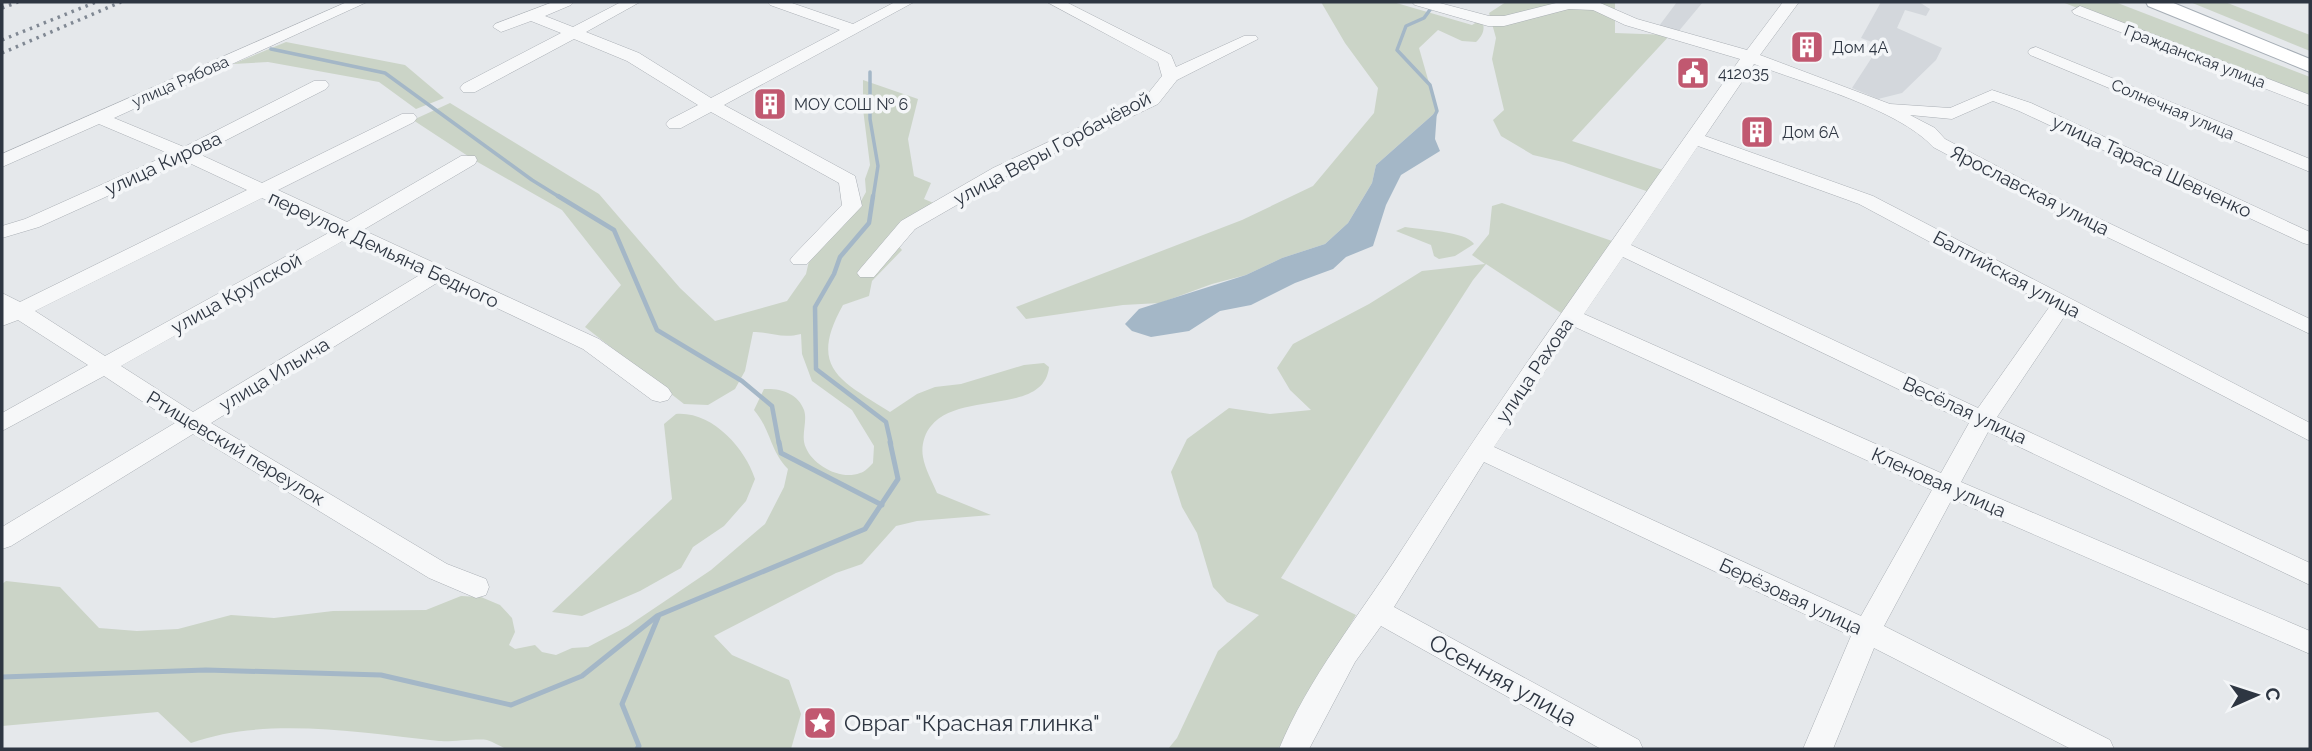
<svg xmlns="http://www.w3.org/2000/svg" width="2312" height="751" font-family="Raleway,sans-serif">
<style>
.built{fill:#d3d7dc}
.green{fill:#cbd4c7}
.water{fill:#a4b7c7}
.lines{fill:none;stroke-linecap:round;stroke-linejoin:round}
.stream-far2{stroke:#a4b7c7;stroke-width:3.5}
.stream-far1{stroke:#a4b7c7;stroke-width:4.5}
.stream{stroke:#a4b7c7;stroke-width:5}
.minor-casing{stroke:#aaafb5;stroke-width:1}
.major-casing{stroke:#a5adb5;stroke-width:2}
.minor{fill:#f7f8f9;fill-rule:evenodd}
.major{fill:#fff;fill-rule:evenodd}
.rail{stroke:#808893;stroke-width:3.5;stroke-dasharray:2.5 5;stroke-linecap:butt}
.labels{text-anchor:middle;stroke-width:7;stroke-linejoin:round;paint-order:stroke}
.far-poi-label{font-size:16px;fill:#2e3642;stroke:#f4f6f8;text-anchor:start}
.far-street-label{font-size:16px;fill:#2e3642;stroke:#f4f6f8}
.street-label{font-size:19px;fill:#2e3642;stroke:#f4f6f8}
.near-street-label{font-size:23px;fill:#2e3642;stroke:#f4f6f8}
.near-poi-label{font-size:23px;fill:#2e3642;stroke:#f4f6f8;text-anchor:start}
</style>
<rect width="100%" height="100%" fill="#e5e8eb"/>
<!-- built -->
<g class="built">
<polygon points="1677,2 1703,2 1678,32 1659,26"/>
<polygon points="1881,2 1919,2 1930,9 1926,16 1905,10 1897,28 1942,48 1936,60 1902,93 1878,99 1852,88 1880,45 1861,38"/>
</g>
<!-- green -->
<g class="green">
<path d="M1321,2h72l79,23 10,-6c3,10 2,15 -6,23l-14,-1 -24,-11 -19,18 18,63 -61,54 -4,18 -24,40 -23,21 -43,14 -36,17 -34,9 -52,19 -37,2 -97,14 -10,-12 226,-87 71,-34 61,-73 4,-25 -33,-45z"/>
<polygon points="1506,2 1615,2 1615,33 1670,35 1572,141 1663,170 1649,192 1563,162 1533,155 1501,136 1493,120 1504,110 1492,59 1496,38 1489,13"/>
<polygon points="2062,2 2115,2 2310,77 2310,98"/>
<polygon points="2190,2 2225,2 2310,35 2310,51"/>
<polygon points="286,42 405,65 444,98 416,109 379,82 268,62 233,64"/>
<path d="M863,80l55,19 -10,40 6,37 17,7 -7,16 12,5 -45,34 11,12 -30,31 -3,15 -26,9c-36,64 -1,76 47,107l27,-18 18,-7 26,-3 63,-19 20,-2 5,4c-5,49 -89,23 -118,59 -7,8 -10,21 -8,31 2,12 9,24 14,36l54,22 -74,6 -21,5 -34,38 -26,9 -122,63 18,19 57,25 12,34 -10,35h-285c-6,-3 -13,-7 -19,-9 -9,-2 -35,2 -48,1 -78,-8 -173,-25 -248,2l-33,-31 -156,14v-142l4,-3 54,6 39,41 38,3 41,-2 53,-14 43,3 59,-7 93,-1 35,-14 20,1 19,8 12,13 3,14 -6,13 6,4 20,-4 7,7 14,3 16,-7 16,-1 40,-21 83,-56 54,-46 19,-37 4,-18c-19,-20 -16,-37 -34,-59l10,-21c16,-1 34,4 40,21 4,12 -4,26 2,38 7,17 35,33 54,25 5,-1 10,-7 13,-10l1,-17 -22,-36 -40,-29 -10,-27 -1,-20c-20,5 -29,-2 -48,-2l-8,39 -10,18 -27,16 -24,-1 -99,-77 36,-42 -59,-75 -88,-50 -61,-40 37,-17 149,91 81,94 35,33 72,-20 19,-27 3,-13 47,-51 10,-18 -1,-13 5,-14 -7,-56z"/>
<polygon points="1502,203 1615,242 1561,313 1486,264 1473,280 1281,578 1356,615 1278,749 1168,749 1177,738 1218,651 1259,615 1227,602 1213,587 1197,533 1182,507 1171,472 1187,439 1229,408 1270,414 1311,410 1290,390 1277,368 1293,344 1369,304 1422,271 1485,264 1472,255 1489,234 1492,206"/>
<path d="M1405,227c16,3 61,4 69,17l-19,12 -16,3 -5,-3 -3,-11 -35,-14z"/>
<path d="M676,414c36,-3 69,34 79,65l-9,22 -22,25 -31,21 -12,21 -41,23 -58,25 -30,-4 120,-113 -8,-75z"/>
</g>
<!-- water -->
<polygon class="water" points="1437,111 1435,139 1440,151 1401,175 1386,205 1373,246 1346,257 1333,269 1295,283 1251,305 1220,311 1189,331 1151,337 1132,331 1125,324 1139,309 1246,275 1282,258 1325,244 1348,223 1372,183 1376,165"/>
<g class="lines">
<!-- stream-far2 -->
<g class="stream-far2">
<polyline points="1432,7 1424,18 1406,26 1397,50 1430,85 1437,111 1435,115"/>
<polyline points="271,49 385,73 532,180 561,198"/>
<polyline points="870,72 870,119 878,166 873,198"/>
</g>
<!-- stream-far1 -->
<g class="stream-far1">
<polyline points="558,196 614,230 657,330 742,381 772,406 779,444"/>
<polyline points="873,196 869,223 840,257 834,274 815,307 816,369 886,422 891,444"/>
</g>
<!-- stream -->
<g class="stream">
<polyline points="779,442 781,453 882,505"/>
<polyline points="2,677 206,670 381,675 511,705 582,676 657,616"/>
<polyline points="637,749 639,746 622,704 659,615 865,529 898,479 890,442"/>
</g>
<defs>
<g id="minor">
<path d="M347,2h20l-253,116 70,29 130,-66h12l3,4 -3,4 -127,65 63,29 140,-69h12l3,4 -3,4 -136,68 69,32 114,-66h14l2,4 -2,4 -112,66 236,109 69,49 4,6 -4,6 -8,2 -8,-2 -69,-51 -143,-68 -229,142 236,141 39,15 3,8 -3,8 -10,3 -47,-20 -236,-144 -182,112 -9,3v-22l173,-104 -71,-47 -102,55v-18l86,-48 -70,-45 -16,6v-33l18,9 227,-112 -62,-29 -146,66 -37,11v-12l23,-7 145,-65 -71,-30 -97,43v-13zM262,198l70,33 -227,125 -70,-45zM348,238l75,35 -230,139 -72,-46z"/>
<polygon points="553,2 574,2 571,5 545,16 573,27 621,2 640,2 586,32 639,53 711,98 840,30 770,5 767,2 789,2 853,24 895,2 914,2 724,105 855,176 862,206 807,264 793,264 790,260 793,256 842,205 839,183 711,112 681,128 669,128 666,124 669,120 698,105 627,61 574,39 475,92 463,92 460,88 463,84 561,33 531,21 501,32 493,27 495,24"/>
<polygon points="1047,2 1066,2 1171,55 1176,67 1244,36 1256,36 1258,39 1177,80 1158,104 1007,176 915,229 874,277 860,277 857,273 860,269 901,221 993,168 1146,96 1162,76 1158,62"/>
<path d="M1412,2h24l53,14h15l56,-14h38l39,17 110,31 36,-48h16l-39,53 130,49 60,4 42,-18 39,13 279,129v13l-7,-2 -284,-132 -26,-10 -41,18 -42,-4 25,13 10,11 130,68 235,112v15l-249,-119 -128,-68c-34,-38 -130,-64 -179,-83l-49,72 168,60 437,227v18l-244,-127 -69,103 313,146v22l-322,-153 -27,50 349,149v23l-358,-155 -68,127 226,114 4,9h-43l-197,-101 -41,101h-30l48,-113 -367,-174 -90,145 245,133 4,9h-42l-220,-123 -26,36 -46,87h-30c30,-72 80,-133 122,-198 109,-169 224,-328 339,-492l-115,-34 -32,-15 -24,-1 -65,17h-16l-73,-21zM1698,146l161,58 191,102 -72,102 -347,-163zM1623,257l346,166 -28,50 -357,-159zM1575,327l357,163 -71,126 -367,-169z"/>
<polygon points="2080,6 2310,95 2310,106 2074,14 2072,11"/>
<polygon points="2036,47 2310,159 2310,172 2030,55 2028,52 2030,49"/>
</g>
<polygon id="major" points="2146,2 2171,2 2310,59 2310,72 2148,6"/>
</defs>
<!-- minor casing -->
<use href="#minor" class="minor-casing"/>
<!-- major casing -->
<use href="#major" class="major-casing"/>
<!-- minor -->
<use href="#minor" class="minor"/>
<!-- major -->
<use href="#major" class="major"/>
<!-- rail -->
<g class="rail">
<polyline points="2,8 18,2"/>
<polyline points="2,40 96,2"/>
<polyline points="2,53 121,2"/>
</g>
</g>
<!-- icons -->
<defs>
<symbol id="building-square" viewBox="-11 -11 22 22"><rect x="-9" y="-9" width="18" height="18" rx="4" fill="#c15870" stroke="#f4f6f8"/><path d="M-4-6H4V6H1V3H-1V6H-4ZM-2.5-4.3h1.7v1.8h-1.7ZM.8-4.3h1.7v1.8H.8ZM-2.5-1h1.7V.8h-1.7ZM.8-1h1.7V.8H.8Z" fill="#fff"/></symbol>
<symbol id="civic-square" viewBox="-11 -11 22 22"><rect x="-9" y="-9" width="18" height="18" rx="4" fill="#c15870" stroke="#f4f6f8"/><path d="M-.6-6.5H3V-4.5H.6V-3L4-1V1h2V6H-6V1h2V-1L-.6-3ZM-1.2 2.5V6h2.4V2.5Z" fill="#fff"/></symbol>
<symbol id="sight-square" viewBox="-11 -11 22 22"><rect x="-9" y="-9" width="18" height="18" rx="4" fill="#c15870" stroke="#f4f6f8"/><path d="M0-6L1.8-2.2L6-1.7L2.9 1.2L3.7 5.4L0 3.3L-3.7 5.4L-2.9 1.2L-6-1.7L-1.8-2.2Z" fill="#fff"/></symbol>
</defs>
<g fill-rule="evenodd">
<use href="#building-square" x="1788" y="28" width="38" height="38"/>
<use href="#civic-square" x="1674" y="54" width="38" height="38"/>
<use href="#building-square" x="751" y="85" width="38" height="38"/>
<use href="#building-square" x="1738" y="113" width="38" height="38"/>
<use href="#sight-square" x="801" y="704" width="38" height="38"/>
</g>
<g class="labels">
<!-- far-poi labels -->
<g class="far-poi-label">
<text x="1832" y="53">Дом 4А</text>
<text x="1718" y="79">412035</text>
<text x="794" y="110">МОУ СОШ № 6</text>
<text x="1782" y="138">Дом 6А</text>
</g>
<!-- far-street labels -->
<g class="far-street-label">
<text transform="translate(2195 56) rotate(21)" y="6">Гражданская улица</text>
<text transform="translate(180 81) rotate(-24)" y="6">улица Рябова</text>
<text transform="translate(2173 109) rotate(23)" y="6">Солнечная улица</text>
</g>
<!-- street labels -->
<g class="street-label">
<text transform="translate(1052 148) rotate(-28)" y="7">улица Веры Горбачёвой</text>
<text transform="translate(163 163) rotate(-25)" y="7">улица Кирова</text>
<text transform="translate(2152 166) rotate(25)" y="7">улица Тараса Шевченко</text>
<text transform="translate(2030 190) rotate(27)" y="7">Ярославская улица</text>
<text transform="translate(384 249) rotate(25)" y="7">переулок Демьяна Бедного</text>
<text transform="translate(2007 274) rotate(28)" y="7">Балтийская улица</text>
<text transform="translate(236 293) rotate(-29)" y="7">улица Крупской</text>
<text transform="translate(1534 370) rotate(-56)" y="7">улица Рахова</text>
<text transform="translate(274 374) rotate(-31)" y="7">улица Ильича</text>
<text transform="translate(1965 410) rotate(25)" y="7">Весёлая улица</text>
<text transform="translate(236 448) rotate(31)" y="7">Ртищевский переулок</text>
<text transform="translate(1939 482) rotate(24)" y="7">Кленовая улица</text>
<text transform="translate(1791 596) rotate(25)" y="7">Берёзовая улица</text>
</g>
<!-- near-street labels -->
<g class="near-street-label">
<text transform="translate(1503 680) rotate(29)" y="8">Осенняя улица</text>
</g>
<!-- near-poi labels -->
<g class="near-poi-label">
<text x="844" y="731">Овраг "Красная глинка"</text>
</g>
</g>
<!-- border -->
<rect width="2312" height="751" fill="none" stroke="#2e3642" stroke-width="7"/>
<!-- north arrow -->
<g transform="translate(2256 695) rotate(87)" stroke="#f4f6f8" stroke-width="5" paint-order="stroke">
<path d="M0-5L12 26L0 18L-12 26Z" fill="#2e3642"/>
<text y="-10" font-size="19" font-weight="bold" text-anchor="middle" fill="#2e3642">С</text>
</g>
</svg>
